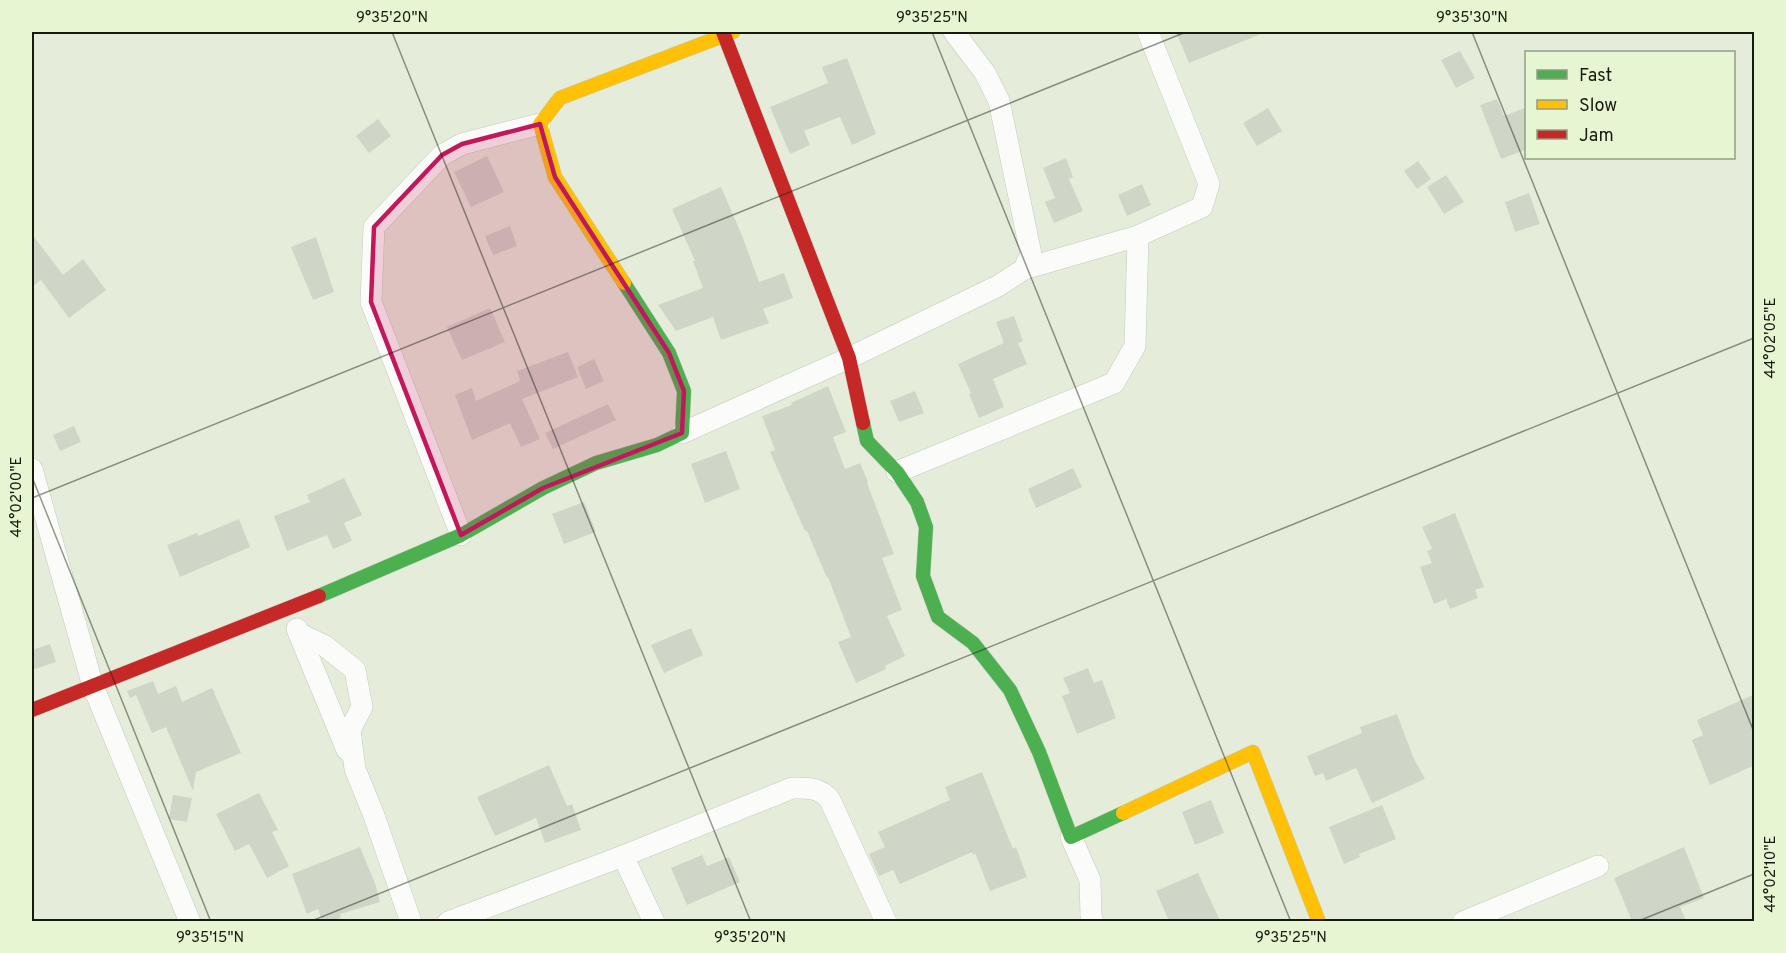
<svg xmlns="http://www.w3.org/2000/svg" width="1786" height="953" font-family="Overpass,sans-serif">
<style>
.building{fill:#cfd6c7}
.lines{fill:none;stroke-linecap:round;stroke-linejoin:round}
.street-casing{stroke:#c3cabb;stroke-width:22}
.fast-casing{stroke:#c3cabb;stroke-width:15}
.slow-casing{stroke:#c3cabb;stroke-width:15}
.jam-casing{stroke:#c3cabb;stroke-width:15}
.street{stroke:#fbfcf9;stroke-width:21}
.fast{stroke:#4caf50;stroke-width:14}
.slow{stroke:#ffc107;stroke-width:14}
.jam{stroke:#c62828;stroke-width:14}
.marked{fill:#c2185b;fill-opacity:0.2;stroke:#c2185b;stroke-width:4.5;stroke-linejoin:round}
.ticks{fill:none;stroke:#171b0f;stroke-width:1.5;stroke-opacity:0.45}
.neatline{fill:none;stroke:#171b0f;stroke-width:2}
.ticks-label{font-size:15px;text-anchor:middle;fill:#171b0f}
</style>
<rect width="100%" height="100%" fill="#e5edda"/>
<!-- building -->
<g class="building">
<polygon points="1176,32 1266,32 1189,63"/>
<polygon points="1460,51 1475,78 1456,88 1441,60"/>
<polygon points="847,58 876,134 852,145 840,117 804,131 810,145 790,154 770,107 828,83 822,67"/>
<polygon points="1497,99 1504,116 1527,107 1527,149 1501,159 1480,105"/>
<polygon points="1268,108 1282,131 1257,146 1243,123"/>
<polygon points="378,119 391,136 369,153 356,136"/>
<polygon points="487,156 504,192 471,207 454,172"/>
<polygon points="1066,158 1073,177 1069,179 1083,211 1054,223 1045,202 1055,198 1043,168"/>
<polygon points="1418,161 1431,179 1417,189 1404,171"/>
<polygon points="1446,175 1464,202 1444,214 1427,187"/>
<polygon points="1142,184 1151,205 1127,216 1118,195"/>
<polygon points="721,187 743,238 759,282 784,273 793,298 763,309 769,323 721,340 713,317 676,331 658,305 703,288 693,261 695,261 672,209"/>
<polygon points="1529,193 1540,224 1515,232 1505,202"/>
<polygon points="510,226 517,246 493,255 485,236"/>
<polygon points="32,234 63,275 83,259 106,290 69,318 41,280 32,287"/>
<polygon points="316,237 334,292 313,300 291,247"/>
<polygon points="490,308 505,342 462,360 447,327"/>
<polygon points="1014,316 1023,341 1018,343 1027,364 993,379 1004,407 979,418 969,394 971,393 958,364 1004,343 996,322"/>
<polygon points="568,352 578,377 522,399 540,439 521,447 510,423 472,440 455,395 472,388 476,401 520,381 517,371"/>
<polygon points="594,359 604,381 586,389 577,367"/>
<polygon points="828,386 846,432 833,437 845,469 860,463 868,482 867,483 894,554 882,558 902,610 887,616 905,656 885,666 886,669 856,683 838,642 851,637 828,577 827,578 807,531 805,531 770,452 775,450 762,416 792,405 791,403"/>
<polygon points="915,391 924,413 899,422 890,401"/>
<polygon points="608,404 616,420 553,449 545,433"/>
<polygon points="74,426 81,442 60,451 53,435"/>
<polygon points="726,451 740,489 705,503 691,464"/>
<polygon points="1073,468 1082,487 1036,508 1028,489"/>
<polygon points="344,478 362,515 344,523 352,541 333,549 327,535 287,551 274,516 310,502 307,495"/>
<polygon points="584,502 596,532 564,544 552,514"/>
<polygon points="1455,513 1484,587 1475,590 1478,598 1450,609 1446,599 1434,604 1420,567 1432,563 1427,551 1432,549 1422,527"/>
<polygon points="239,519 250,547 180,577 167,545 197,533 198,536"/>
<polygon points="691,628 703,655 664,673 651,645"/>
<polygon points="50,644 56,662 32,670 32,650"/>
<polygon points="1088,668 1094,683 1102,680 1116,718 1077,734 1062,696 1070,693 1063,678"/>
<polygon points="153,681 158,694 176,686 182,702 212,688 241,753 196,772 193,791 166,727 152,733 136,695 130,698 127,691"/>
<polygon points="1755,694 1755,765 1710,785 1692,740 1703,735 1697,720"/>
<polygon points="1397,714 1413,757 1425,779 1372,803 1356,768 1326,781 1323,773 1315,776 1307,756 1362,733 1360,727"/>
<polygon points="549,765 567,806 572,804 581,830 545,843 536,818 495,836 477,797"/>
<polygon points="982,772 1013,849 1016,847 1027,877 990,891 975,853 973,855 972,852 900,884 893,870 879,876 869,854 885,847 878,832 950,800 945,787"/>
<polygon points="259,793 278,830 272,832 289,866 267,878 249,844 235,851 216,814"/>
<polygon points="173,795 192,798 187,822 169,819"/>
<polygon points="1211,800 1224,833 1195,845 1182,812"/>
<polygon points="1382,805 1396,839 1359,854 1360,857 1344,864 1329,827"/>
<polygon points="360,847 376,886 380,902 340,914 341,918 330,921 322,921 318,909 307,914 292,874"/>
<polygon points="1684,847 1704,898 1680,907 1686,921 1632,921 1614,878"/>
<polygon points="702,855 707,866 729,857 740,882 687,905 671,868"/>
<polygon points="1198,873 1220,921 1169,921 1156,891"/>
</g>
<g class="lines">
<defs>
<g id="street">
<polyline points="1024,269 1138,236 1202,207 1209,184 1148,32"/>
<polyline points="682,433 849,358 998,286 1024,269 1031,254 999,101 985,73 954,32"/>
<polyline points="32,469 93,686 190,922"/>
<polyline points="897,472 1114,383 1135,346 1138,236"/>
<polyline points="461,535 371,302 374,227 442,155 462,144 540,124"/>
<polyline points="297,629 347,750"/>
<polyline points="300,634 325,646 355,670 362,707 350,730 355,769 373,813 411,922"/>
<polyline points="1071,837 1090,880 1091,916 1093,922"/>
<polyline points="623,856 654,922"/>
<path d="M448,922l175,-66 169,-68c15,0 28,-1 38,12l56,122"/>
<polyline points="1463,922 1598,866"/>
</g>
<g id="fast">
<polyline points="863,423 867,441 897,472 917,502 926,527 923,576 938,617 973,643 1010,690 1039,752 1071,837 1123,813"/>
<polyline points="319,596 461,535 543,488 596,463 657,445 682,433 684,391 669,353 624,283"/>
</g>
<g id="slow">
<polyline points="624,283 555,177 540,124 560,98 733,32"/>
<polyline points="1123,813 1253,752 1319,922"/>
</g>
<g id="jam">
<polyline points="723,32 849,358 863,423"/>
<polyline points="32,710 319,596"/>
</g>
</defs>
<!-- street casing -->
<use href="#street" class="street-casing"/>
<!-- fast casing -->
<use href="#fast" class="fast-casing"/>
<!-- slow casing -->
<use href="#slow" class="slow-casing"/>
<!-- jam casing -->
<use href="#jam" class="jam-casing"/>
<!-- street -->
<use href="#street" class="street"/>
<!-- fast -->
<use href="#fast" class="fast"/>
<!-- slow -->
<use href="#slow" class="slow"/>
<!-- jam -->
<use href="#jam" class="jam"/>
</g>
<!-- marked area -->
<path class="marked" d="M540,124l15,53 114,176 15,38 -2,42 -139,55 -82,47 -90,-233 3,-75 68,-72 20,-11z"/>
<!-- ticks -->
<path class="ticks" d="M392,32l359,890M932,32l359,890M1472,32l282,700M32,477l179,445M32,498l1154,-466M309,922l1445,-584M1636,922l118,-48"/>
<!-- border -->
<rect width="1786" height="953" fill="none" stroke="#e6f5d2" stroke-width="66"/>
<!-- legend -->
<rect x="1525" y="51" width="210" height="108" fill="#e6f5d2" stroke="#939e84" stroke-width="1.5"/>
<rect x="1537" y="70" width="30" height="9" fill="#4caf50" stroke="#939e84" stroke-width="1.5"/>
<text x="1579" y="81" font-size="18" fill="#171b0f">Fast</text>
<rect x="1537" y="100" width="30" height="9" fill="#ffc107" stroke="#939e84" stroke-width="1.5"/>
<text x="1579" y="111" font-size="18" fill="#171b0f">Slow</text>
<rect x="1537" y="130" width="30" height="9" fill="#c62828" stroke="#939e84" stroke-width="1.5"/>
<text x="1579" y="141" font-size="18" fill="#171b0f">Jam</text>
<rect x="33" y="33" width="1720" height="887" class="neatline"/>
<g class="ticks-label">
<text x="392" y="22">9°35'20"N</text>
<text x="932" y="22">9°35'25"N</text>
<text x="1472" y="22">9°35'30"N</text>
<text transform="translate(1770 338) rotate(-90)" y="5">44°02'05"E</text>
<text transform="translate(16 497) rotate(-90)" y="5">44°02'00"E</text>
<text transform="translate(1770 874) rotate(-90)" y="5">44°02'10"E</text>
<text x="210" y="942">9°35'15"N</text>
<text x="750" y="942">9°35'20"N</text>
<text x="1291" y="942">9°35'25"N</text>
</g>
</svg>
